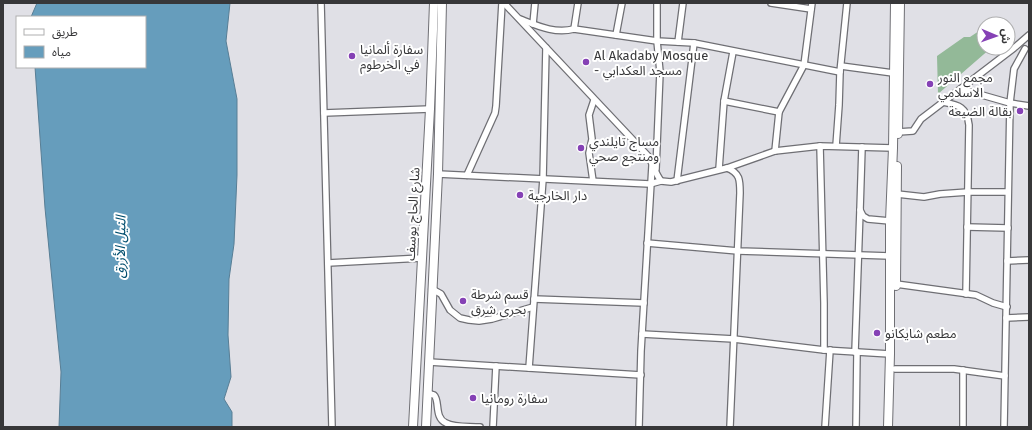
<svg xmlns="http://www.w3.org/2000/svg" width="1032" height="430" font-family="'Fira Sans','Noto Sans Arabic',sans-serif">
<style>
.green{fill:#93b998}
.water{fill:#669dbc;stroke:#587e95}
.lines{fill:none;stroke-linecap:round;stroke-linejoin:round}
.street-casing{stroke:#6f6f74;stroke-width:8}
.secondary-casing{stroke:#6f6f74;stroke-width:10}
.street{stroke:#fff;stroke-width:5.5}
.secondary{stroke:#fff;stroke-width:8}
.poi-dot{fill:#8541b5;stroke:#fff;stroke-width:1.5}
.labels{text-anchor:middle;stroke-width:4;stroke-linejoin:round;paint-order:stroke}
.poi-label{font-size:13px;fill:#373739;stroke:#fff;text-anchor:start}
.street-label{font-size:13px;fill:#373739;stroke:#fff}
.water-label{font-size:14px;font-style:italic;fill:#034f6f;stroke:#fff}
</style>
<rect width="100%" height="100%" fill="#e0e0e6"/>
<!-- green -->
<polygon class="green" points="982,29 984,32 984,48 991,48 938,94 937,56 964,37 970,37"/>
<!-- water -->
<polygon class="water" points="37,3 230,3 226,41 237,99 237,175 234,244 229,279 228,335 231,377 224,399 232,412 232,427 59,427 61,372 45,208 35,67 145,67 145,17 31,17"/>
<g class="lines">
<defs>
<g id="street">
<polyline points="321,3 332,427"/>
<path d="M504,3l144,153c5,8 7,17 13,25l10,1 56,-14 48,-17 45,-5 73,2"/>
<polyline points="771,3 811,9"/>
<path d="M520,19c18,7 35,15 54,10l83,12 37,2 146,29"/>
<polyline points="533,24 535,3"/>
<polyline points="574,29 578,3"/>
<polyline points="616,35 622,3"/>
<polyline points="678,42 683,3"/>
<polyline points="841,66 893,73 896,71"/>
<polyline points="961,89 1010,103 1029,106"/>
<polyline points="724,101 779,112"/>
<path d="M943,102c16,3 24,5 26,23l-3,169"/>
<polyline points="324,113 430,109"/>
<polyline points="898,132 913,131 921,119 1014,48 1029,35"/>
<polyline points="820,146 824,303 824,350"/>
<polyline points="836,146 839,105 840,72 847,3"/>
<polyline points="862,147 860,210 863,216 868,219 890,221"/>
<polyline points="775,151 779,112 804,65 812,3"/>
<path d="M727,168c13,5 13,12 13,25l-10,234"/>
<polyline points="656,169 660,72 657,41 657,3"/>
<polyline points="719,169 724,101 733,52"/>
<polyline points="438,174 650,184 661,181"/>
<polyline points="467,175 495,113 496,106 502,3"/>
<polyline points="593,181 589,153 592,139 589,115 594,100"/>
<polyline points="677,181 694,43"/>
<polyline points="897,194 924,197 940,194 968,192 1008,192"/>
<polyline points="967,227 1008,228"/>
<polyline points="647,243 738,251 890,256"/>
<polyline points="1007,261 1029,260"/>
<polyline points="328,263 422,258"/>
<polyline points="896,284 976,295 993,303 1007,307"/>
<polyline points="432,289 441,294 450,310 460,318 469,320 479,321 492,319 533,307"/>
<polyline points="534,299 644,303"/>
<polyline points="1006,318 1029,317"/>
<polyline points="642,334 734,339 824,350 890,354"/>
<polyline points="855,352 860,210"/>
<polyline points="429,362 641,375"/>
<polyline points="529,368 543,179 546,48"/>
<polyline points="895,369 954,369 1005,376"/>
<path d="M428,393c1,0 5,2 6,2 6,5 0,23 12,28 9,5 24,3 34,4"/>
<polyline points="493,427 496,366"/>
<polyline points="639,427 641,351 652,166"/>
<polyline points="825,427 830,350"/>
<polyline points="856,427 857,352"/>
<polyline points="963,427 963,370"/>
<polyline points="1004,427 1010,103 1014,69 1025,49"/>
</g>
<g id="secondary">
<polyline points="898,134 900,3"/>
<polyline points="896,286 897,166"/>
<polyline points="413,427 430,109 434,3"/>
<polyline points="426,427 438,174 442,3"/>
<polyline points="888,427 890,354 890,221 893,148 895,3"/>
</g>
</defs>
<!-- street casing -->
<use href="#street" class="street-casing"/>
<!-- secondary casing -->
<use href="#secondary" class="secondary-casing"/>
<!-- street -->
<use href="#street" class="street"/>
<!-- secondary -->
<use href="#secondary" class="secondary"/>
</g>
<!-- markers -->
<g class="poi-dot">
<circle cx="352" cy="56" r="4"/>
<circle cx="586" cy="62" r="4"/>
<circle cx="930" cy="84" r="4"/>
<circle cx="1020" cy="111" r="4"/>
<circle cx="581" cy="148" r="4"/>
<circle cx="520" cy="195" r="4"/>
<circle cx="463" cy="301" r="4"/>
<circle cx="877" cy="333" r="4"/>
<circle cx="473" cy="398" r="4"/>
</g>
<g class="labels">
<!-- poi labels -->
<g class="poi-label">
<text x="360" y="54">سفارة ألمانيا<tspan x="360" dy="15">في الخرطوم</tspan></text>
<text x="594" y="60">Al Akadaby Mosque<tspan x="594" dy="15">- مسجد العكدابي</tspan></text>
<text x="938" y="82">مجمع النور<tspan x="938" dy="15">الاسلامي</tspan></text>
<text x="1012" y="116" text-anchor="end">بقالة الضيعة</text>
<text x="589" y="146">مساج تايلندي<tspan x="589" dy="15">ومنتجع صحي</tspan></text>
<text x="528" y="200">دار الخارجية</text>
<text x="471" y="299">قسم شرطة<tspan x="471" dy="15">بحرى شرق</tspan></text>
<text x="885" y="338">مطعم شايكانو</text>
<text x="481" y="403">سفارة رومانيا</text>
</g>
<!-- street labels -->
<g class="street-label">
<text transform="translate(412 214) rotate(-87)" y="5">شارع الحاج يوسف</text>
</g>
<!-- water labels -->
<g class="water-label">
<text transform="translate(120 247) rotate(-89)" y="5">النيل الأزرق</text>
</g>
</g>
<!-- border -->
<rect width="1032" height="430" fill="none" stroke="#373739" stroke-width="8"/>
<!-- legend -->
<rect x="16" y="16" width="130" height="52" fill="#ffffff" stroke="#afafb0"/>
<rect x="24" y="29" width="20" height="6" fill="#ffffff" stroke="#afafb0"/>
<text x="52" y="36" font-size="12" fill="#373739">طريق</text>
<rect x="24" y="46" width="20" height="12" fill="#669dbc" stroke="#afafb0"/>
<text x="52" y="56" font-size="12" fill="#373739">مياه</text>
<!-- north arrow -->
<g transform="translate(996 36) rotate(92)"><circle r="19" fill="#ffffff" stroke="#afafb0"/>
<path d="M0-3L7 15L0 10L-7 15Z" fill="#8541b5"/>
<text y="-6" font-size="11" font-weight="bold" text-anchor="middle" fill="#373739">ش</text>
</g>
</svg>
